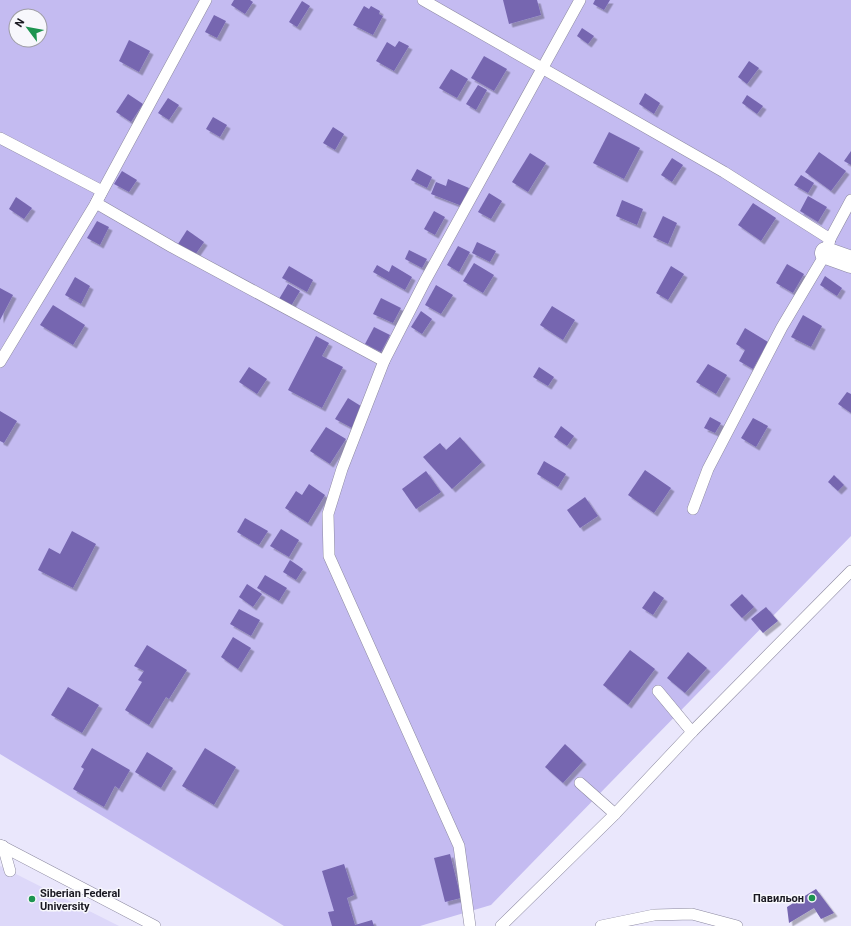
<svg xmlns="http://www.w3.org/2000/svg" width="851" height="926" font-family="Roboto,sans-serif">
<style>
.built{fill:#ddd8f9}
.green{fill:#c4bbf1;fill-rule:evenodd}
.building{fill:#7666b0;filter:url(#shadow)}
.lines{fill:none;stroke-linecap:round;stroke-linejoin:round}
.service-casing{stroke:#8c89a0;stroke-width:12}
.minor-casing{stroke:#8c89a0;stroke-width:23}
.service{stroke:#fff;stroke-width:11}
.minor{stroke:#fff;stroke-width:22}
.poi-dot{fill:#1d9450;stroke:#f7f7fc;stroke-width:1.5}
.labels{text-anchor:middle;stroke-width:3;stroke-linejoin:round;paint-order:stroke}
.poi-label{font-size:11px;font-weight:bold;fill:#1a1922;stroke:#f7f7fc;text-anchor:start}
</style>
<defs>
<filter id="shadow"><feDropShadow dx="3.5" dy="3.5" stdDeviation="0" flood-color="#0004"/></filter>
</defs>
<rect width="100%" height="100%" fill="#eae7fc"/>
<!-- built -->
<polygon class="built" points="0,866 10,871 119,926 0,926"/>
<!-- green -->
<path class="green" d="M0,0h851v536l-360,369 -71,21h-136l-284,-172zM16,16h24v24h-24z"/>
<!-- building -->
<g class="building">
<polygon points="234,0 250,0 253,2 245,14 231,5"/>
<polygon points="503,0 537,0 541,15 509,24"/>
<polygon points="595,0 610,0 604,10 593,4"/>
<polygon points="302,1 310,6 297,27 289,22"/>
<polygon points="364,6 369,9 371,6 380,11 379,14 383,16 373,35 353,25"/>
<polygon points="214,15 226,21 217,38 205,32"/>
<polygon points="582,28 594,36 588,44 577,36"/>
<polygon points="129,40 150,51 139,72 119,61"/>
<polygon points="399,41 409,46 394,71 376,61 387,42 395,47"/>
<polygon points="484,56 507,69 494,91 471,78"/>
<polygon points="749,61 759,68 747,84 738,77"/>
<polygon points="451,69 468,79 457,98 439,88"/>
<polygon points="478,85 487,90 476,110 466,104"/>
<polygon points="645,93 660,103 654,114 639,104"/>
<polygon points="128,94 143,104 131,122 116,112"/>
<polygon points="747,95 763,106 757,114 742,103"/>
<polygon points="168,98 179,105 169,120 158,113"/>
<polygon points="213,117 227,125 220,137 206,129"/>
<polygon points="333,127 344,134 335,150 323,143"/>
<polygon points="609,132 640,148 624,179 593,163"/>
<polygon points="851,151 851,165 844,161"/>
<polygon points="819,152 846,171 831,191 805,172"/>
<polygon points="530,153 546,163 528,192 512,182"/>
<polygon points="672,158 683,165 672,182 661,175"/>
<polygon points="417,169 432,177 427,188 411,180"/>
<polygon points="122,171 137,180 129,192 114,184"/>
<polygon points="801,175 814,183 808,193 794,185"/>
<polygon points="448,179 469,188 462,206 431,194 436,182 446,186"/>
<polygon points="489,193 502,201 491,219 478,212"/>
<polygon points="808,196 827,207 818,222 800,211"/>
<polygon points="16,197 32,208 24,219 9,209"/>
<polygon points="622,200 643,209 637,225 616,216"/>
<polygon points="753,203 776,218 761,241 738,225"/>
<polygon points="434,211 445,217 435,235 424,229"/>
<polygon points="663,216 677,223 668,244 653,237"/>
<polygon points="97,221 109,227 100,245 87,238"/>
<polygon points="187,230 204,242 195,255 178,244"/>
<polygon points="477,242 496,251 490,262 472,253"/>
<polygon points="458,246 470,252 459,272 447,265"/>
<polygon points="409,250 427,259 422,268 405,259"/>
<polygon points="474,263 494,275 483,293 463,281"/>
<polygon points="787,264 804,274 793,293 776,283"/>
<polygon points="377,265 389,272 392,265 412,277 405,290 373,272"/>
<polygon points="289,266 313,280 307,292 282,278"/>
<polygon points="671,266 684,274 668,300 656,293"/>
<polygon points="825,276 842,288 837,296 820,285"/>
<polygon points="75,277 90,286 81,304 65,295"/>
<polygon points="288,284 300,291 291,306 279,299"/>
<polygon points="436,285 453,295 441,314 425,305"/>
<polygon points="0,288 13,295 0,320"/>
<polygon points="381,298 401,308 393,323 373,314"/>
<polygon points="53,305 85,325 73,345 40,325"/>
<polygon points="552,306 575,320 563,340 540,325"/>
<polygon points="421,311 432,319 422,334 411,327"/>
<polygon points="803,315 822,326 811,347 791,337"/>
<polygon points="374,327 390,335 381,352 365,344"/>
<polygon points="745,328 768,342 753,369 739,361 745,350 736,344"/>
<polygon points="316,336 329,343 322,356 343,367 322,408 288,390"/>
<polygon points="708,364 727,375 716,394 696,382"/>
<polygon points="249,367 267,379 257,394 239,382"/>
<polygon points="539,367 554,377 548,386 533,377"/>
<polygon points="847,392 851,394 851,413 838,404"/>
<polygon points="348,398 364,408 352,428 335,419"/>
<polygon points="0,411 17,421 4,443 0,441"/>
<polygon points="710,417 721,423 715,433 704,428"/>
<polygon points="753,418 768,426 756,447 741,438"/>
<polygon points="561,426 574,436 567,446 554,437"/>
<polygon points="326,427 346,439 330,464 310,451"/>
<polygon points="460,437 482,462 452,489 423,457 440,443 446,450"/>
<polygon points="544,461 566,474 558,487 537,474"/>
<polygon points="645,470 671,488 654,513 628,495"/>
<polygon points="426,471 441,492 416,509 402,489"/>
<polygon points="834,475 844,485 838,491 828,482"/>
<polygon points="309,484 325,495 308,523 285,508 296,491 302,495"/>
<polygon points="585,497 598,516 580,528 567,510"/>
<polygon points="245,518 268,531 259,545 237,532"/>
<polygon points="281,529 299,540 289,557 270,546"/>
<polygon points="72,531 96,544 73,588 38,570 49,548 60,554"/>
<polygon points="290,560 303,569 296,580 283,572"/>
<polygon points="265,575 287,588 279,601 257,588"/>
<polygon points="247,584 262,594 253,607 239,597"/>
<polygon points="654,591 664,598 653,615 642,608"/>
<polygon points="742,594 754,607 742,618 730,605"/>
<polygon points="766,607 778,621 763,633 751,619"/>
<polygon points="239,609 260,620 251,636 230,624"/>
<polygon points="233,637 251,648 238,669 221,657"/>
<polygon points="147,645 187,670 169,699 166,697 149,725 125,710 142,682 138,680 144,671 134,666"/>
<polygon points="630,650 655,669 628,705 603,685"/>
<polygon points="688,652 707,668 685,693 667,678"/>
<polygon points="68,687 99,705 82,733 51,715"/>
<polygon points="565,744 583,761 563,783 545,767"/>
<polygon points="92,748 130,770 119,789 115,786 104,807 73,789 84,769 81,767"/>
<polygon points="205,748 236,767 214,805 182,786"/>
<polygon points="147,752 173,768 161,788 135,772"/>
<polygon points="450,854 461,898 445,902 434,858"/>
<polygon points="344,864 354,895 347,898 355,925 372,920 374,926 332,926 328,912 334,911 322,871"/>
<polygon points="816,889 834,913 821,919 814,908 789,923 787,907"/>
</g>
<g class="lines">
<defs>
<g id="service">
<polyline points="423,0 724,172 830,239 826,253"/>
<polyline points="0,138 102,191 96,203 172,247 384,361"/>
<polyline points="0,362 96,203 206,0"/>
<polyline points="693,509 708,469 782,327 826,253 830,239 851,200"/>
<polyline points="658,691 692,732"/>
<polyline points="580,783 615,814"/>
<polyline points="0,845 155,926"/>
<polyline points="3,846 10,871"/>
<polyline points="470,926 459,846 329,556 328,514 342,469 384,361 425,281 580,0"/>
<polyline points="501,926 615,814 692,732 851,571"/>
<polyline points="601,926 654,915 692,914 737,926"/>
</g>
<polyline id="minor" points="826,253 851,262"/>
</defs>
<!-- service casing -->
<use href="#service" class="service-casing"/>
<!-- minor casing -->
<use href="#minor" class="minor-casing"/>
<!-- service -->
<use href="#service" class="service"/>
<!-- minor -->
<use href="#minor" class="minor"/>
</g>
<!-- markers -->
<g class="poi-dot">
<circle cx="812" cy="898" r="4"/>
<circle cx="32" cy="899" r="4"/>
</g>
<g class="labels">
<!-- poi labels -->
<g class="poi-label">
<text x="40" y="897">Siberian Federal<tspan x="40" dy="13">University</tspan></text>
<text x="804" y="902" text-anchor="end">Павильон</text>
</g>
</g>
<!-- north arrow -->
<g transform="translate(28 28) rotate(302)"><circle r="19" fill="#f7f7fc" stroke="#9f9ea5"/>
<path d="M0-3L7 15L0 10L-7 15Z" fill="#1d9450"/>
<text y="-6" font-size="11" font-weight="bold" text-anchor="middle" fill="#1a1922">N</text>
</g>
</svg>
